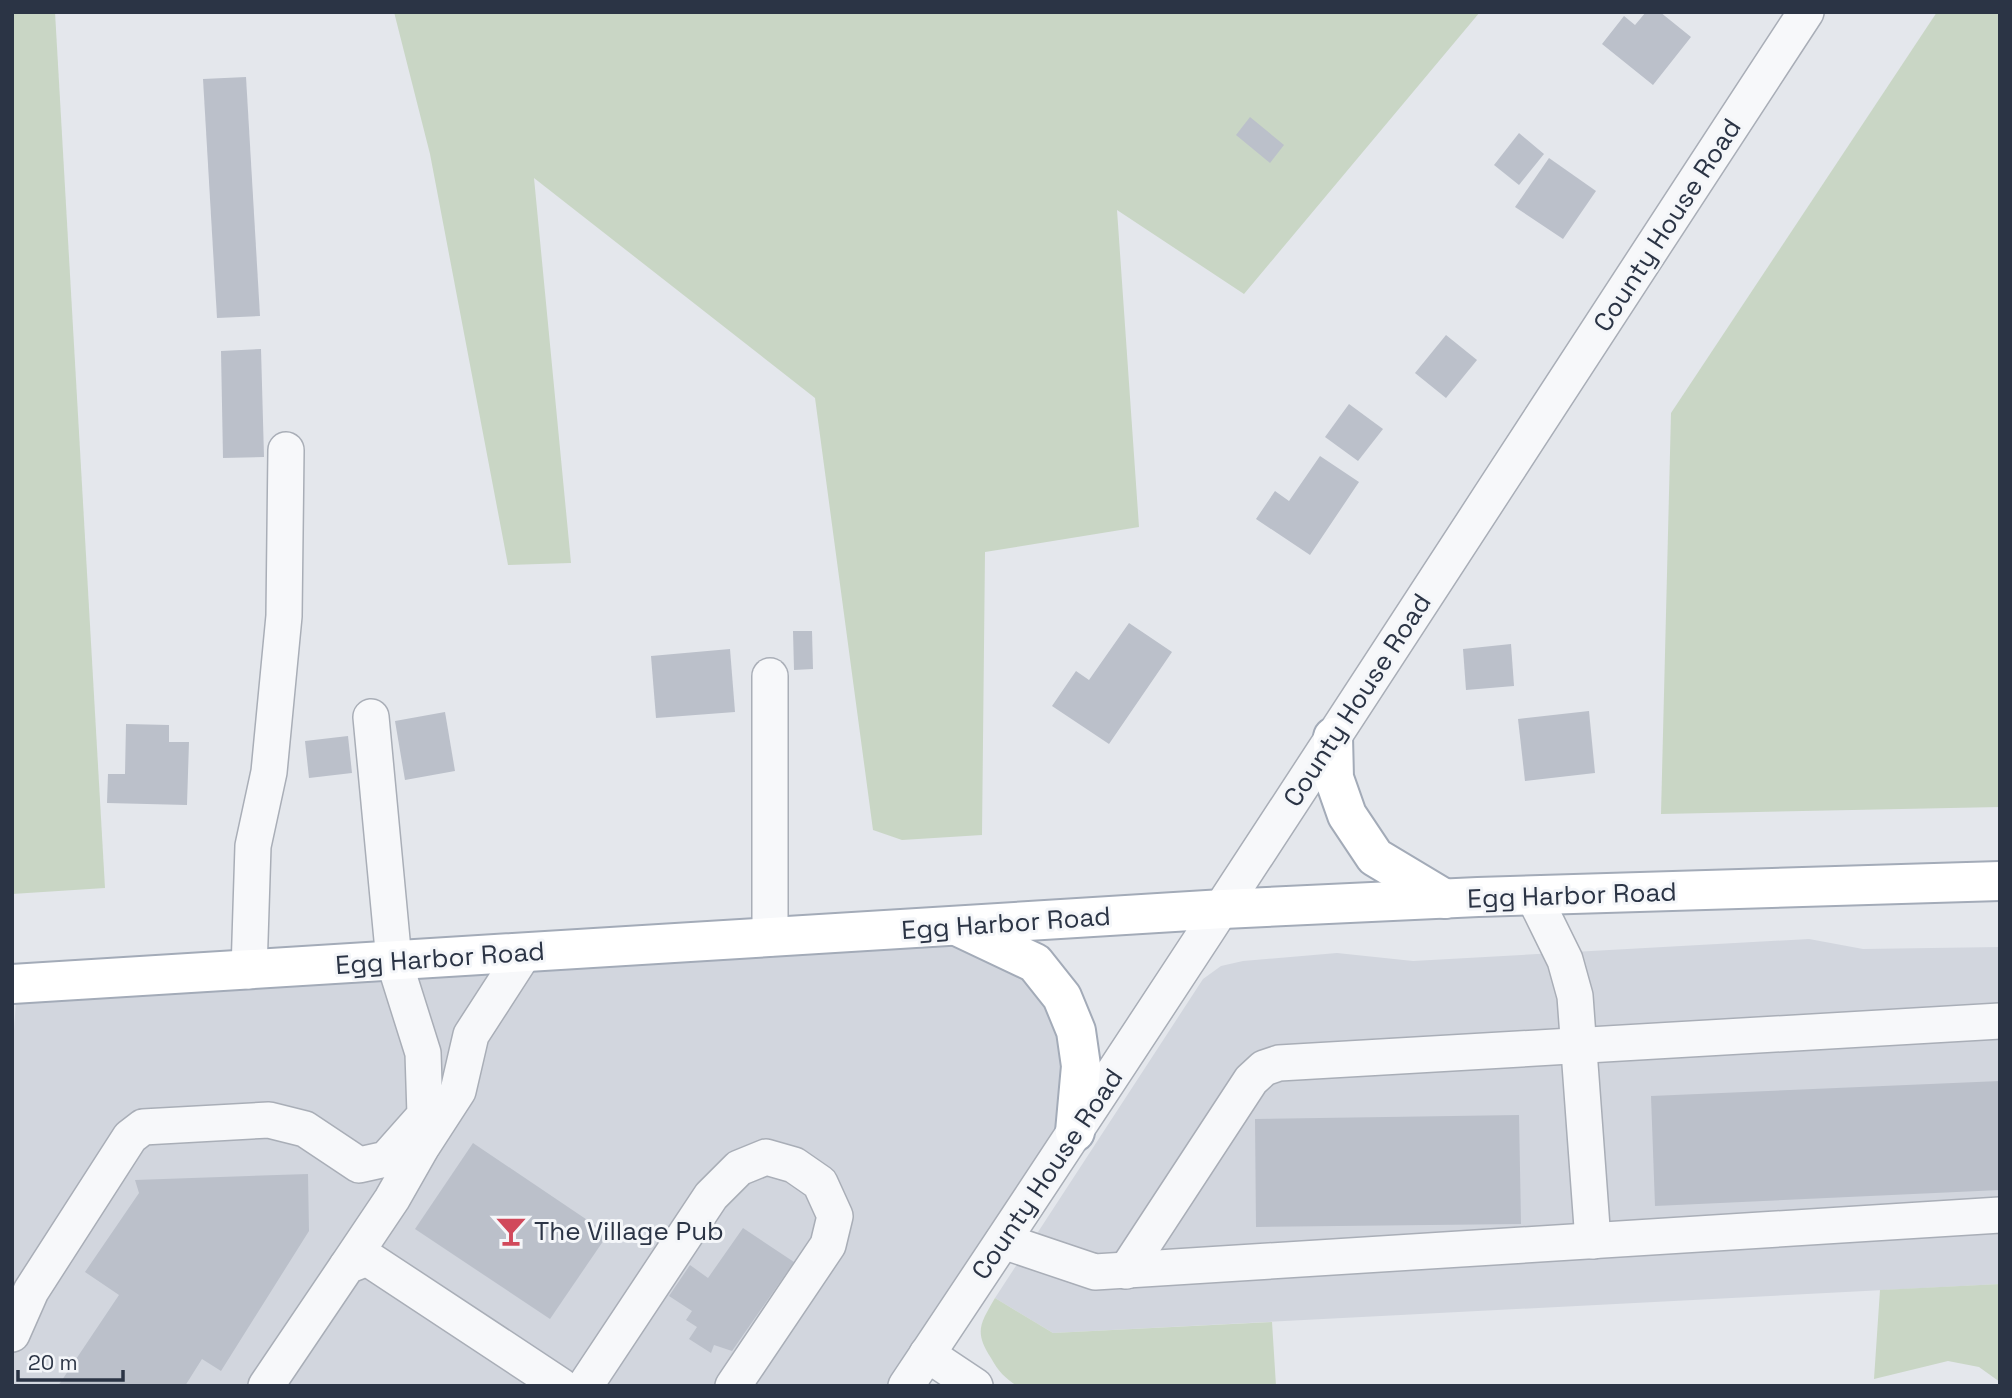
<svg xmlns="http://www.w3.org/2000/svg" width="2012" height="1398" font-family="'Space Grotesk',sans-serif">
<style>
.built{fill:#d2d6de}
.green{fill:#c9d6c5}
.building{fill:#bbc0ca}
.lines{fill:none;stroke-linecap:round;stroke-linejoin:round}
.minor-casing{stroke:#a9aeb7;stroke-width:38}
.major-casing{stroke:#a3abb8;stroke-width:42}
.minor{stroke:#f7f8fa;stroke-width:35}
.major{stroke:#fff;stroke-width:38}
.labels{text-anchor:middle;stroke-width:6;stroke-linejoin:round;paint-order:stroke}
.street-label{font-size:26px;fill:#2b3445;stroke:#f4f6f9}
.poi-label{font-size:26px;fill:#2b3445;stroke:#f4f6f9;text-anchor:start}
</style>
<rect width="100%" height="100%" fill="#e4e7ec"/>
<!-- built -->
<g class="built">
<polygon points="957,926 1062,997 1075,1132 906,1386 12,1386 12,1062 17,983"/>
<polygon points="1809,939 1863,949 2000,947 2000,1284 1053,1333 995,1298 1203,979 1221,966 1243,961 1337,953 1413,961"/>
</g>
<!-- green -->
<g class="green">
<polygon points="12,12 55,12 105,888 12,894"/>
<polygon points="394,12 1480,12 1244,294 1117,210 1139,527 985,552 982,835 902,840 873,830 815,398 534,178 571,563 508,565 430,154"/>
<polygon points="1937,12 2000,12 2000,807 1661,814 1671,413"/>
<polygon points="2000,1284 2000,1382 1979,1367 1948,1361 1874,1379 1880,1290"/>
<path d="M995,1298l58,35 219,-11 4,64h-259c-12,-8 -19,-15 -26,-28 -17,-26 -11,-34 4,-60z"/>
</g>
<!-- building -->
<g class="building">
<polygon points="1646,12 1660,12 1691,37 1653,85 1602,44 1624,16 1635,25"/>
<polygon points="246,77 260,316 217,318 203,79"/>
<polygon points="1250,117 1284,145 1270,163 1236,135"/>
<polygon points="1519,133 1544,154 1519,185 1494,165"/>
<polygon points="1549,158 1596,191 1563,239 1515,207"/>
<polygon points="1446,335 1477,360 1446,398 1415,373"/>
<polygon points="261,349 264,457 223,458 221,351"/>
<polygon points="1349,404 1383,429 1358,461 1325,437"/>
<polygon points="1320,456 1359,482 1310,555 1256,519 1275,491 1289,501"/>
<polygon points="1129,623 1172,652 1109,744 1052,706 1076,671 1089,680"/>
<polygon points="793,631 812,631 813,669 794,670"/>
<polygon points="1511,644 1514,686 1466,690 1463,649"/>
<polygon points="730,649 735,712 656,718 651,656"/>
<polygon points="1589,711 1595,773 1525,781 1518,719"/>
<polygon points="445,712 455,771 405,780 395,721"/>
<polygon points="126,724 169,725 169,742 189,742 187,805 107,803 108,774 125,774"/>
<polygon points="348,736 352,773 309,778 305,741"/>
<polygon points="2000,1081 2000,1190 1655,1206 1651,1096"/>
<polygon points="1519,1115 1521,1224 1256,1227 1255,1119"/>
<polygon points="473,1143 608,1234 550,1319 415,1229"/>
<polygon points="308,1174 309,1231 221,1371 202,1359 185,1386 58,1386 119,1295 85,1272 139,1193 135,1180"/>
<polygon points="743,1228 794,1262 732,1351 714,1345 711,1353 689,1339 697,1327 686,1320 692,1311 669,1296 690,1265 708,1278"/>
</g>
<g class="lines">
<defs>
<g id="minor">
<polyline points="770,676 770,938"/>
<polyline points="1534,897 1565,960 1575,996 1593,1241"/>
<polyline points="249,971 253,846 269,772 284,616 286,450"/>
<polyline points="423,1145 458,1091 471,1035 524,953"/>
<polyline points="1003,1241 1095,1272 2000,1215"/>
<polyline points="347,1266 392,1199 421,1148 423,1130"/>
<polyline points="1126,1271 1251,1080 1264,1068 1279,1063 2000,1021"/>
<polyline points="12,1334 31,1291 130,1137 143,1127 269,1120 305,1129 359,1165 386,1159 425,1115 423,1053 394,961 371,717"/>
<polyline points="927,1354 975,1386"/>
<polyline points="266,1386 347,1266 367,1258 561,1386"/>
<polyline points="585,1386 711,1196 739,1168 766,1157 794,1165 820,1183 835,1216 828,1245 733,1386"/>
<path d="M906,1386c304,-455 600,-916 900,-1374"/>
</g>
<g id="major">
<polyline points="1333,737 1334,778 1347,815 1375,857 1445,899"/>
<polyline points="959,927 1035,963 1062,997 1076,1031 1081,1066 1075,1132"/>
<polyline points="12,984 1223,909 1478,897 2000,881"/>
</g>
</defs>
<!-- minor casing -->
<use href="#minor" class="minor-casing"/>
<!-- major casing -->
<use href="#major" class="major-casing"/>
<!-- minor -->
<use href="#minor" class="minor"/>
<!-- major -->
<use href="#major" class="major"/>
</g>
<!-- icons -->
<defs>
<symbol id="bar-bare" viewBox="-9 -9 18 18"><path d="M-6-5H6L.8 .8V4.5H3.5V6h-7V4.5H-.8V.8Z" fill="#d1495b" stroke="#f4f6f9" stroke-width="2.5" paint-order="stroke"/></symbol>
</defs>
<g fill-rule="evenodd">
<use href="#bar-bare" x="489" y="1209" width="44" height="44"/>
</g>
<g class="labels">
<!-- street labels -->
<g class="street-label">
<text transform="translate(1667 225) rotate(-57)" y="9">County House Road</text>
<text transform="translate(1357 700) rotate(-57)" y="9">County House Road</text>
<text transform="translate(1572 895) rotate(-2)" y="9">Egg Harbor Road</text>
<text transform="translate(1006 923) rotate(-4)" y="9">Egg Harbor Road</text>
<text transform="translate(440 958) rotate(-4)" y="9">Egg Harbor Road</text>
<text transform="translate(1047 1174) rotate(-56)" y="9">County House Road</text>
</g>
<!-- poi labels -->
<g class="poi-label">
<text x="534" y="1240">The Village Pub</text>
</g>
</g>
<!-- border -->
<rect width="2012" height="1398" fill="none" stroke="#2b3445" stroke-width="28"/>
<!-- scale -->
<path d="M18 1370v10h105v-10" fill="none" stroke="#2b3445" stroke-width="3.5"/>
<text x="28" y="1370" font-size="21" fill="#2b3445" stroke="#f4f6f9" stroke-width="5" paint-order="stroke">20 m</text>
</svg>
